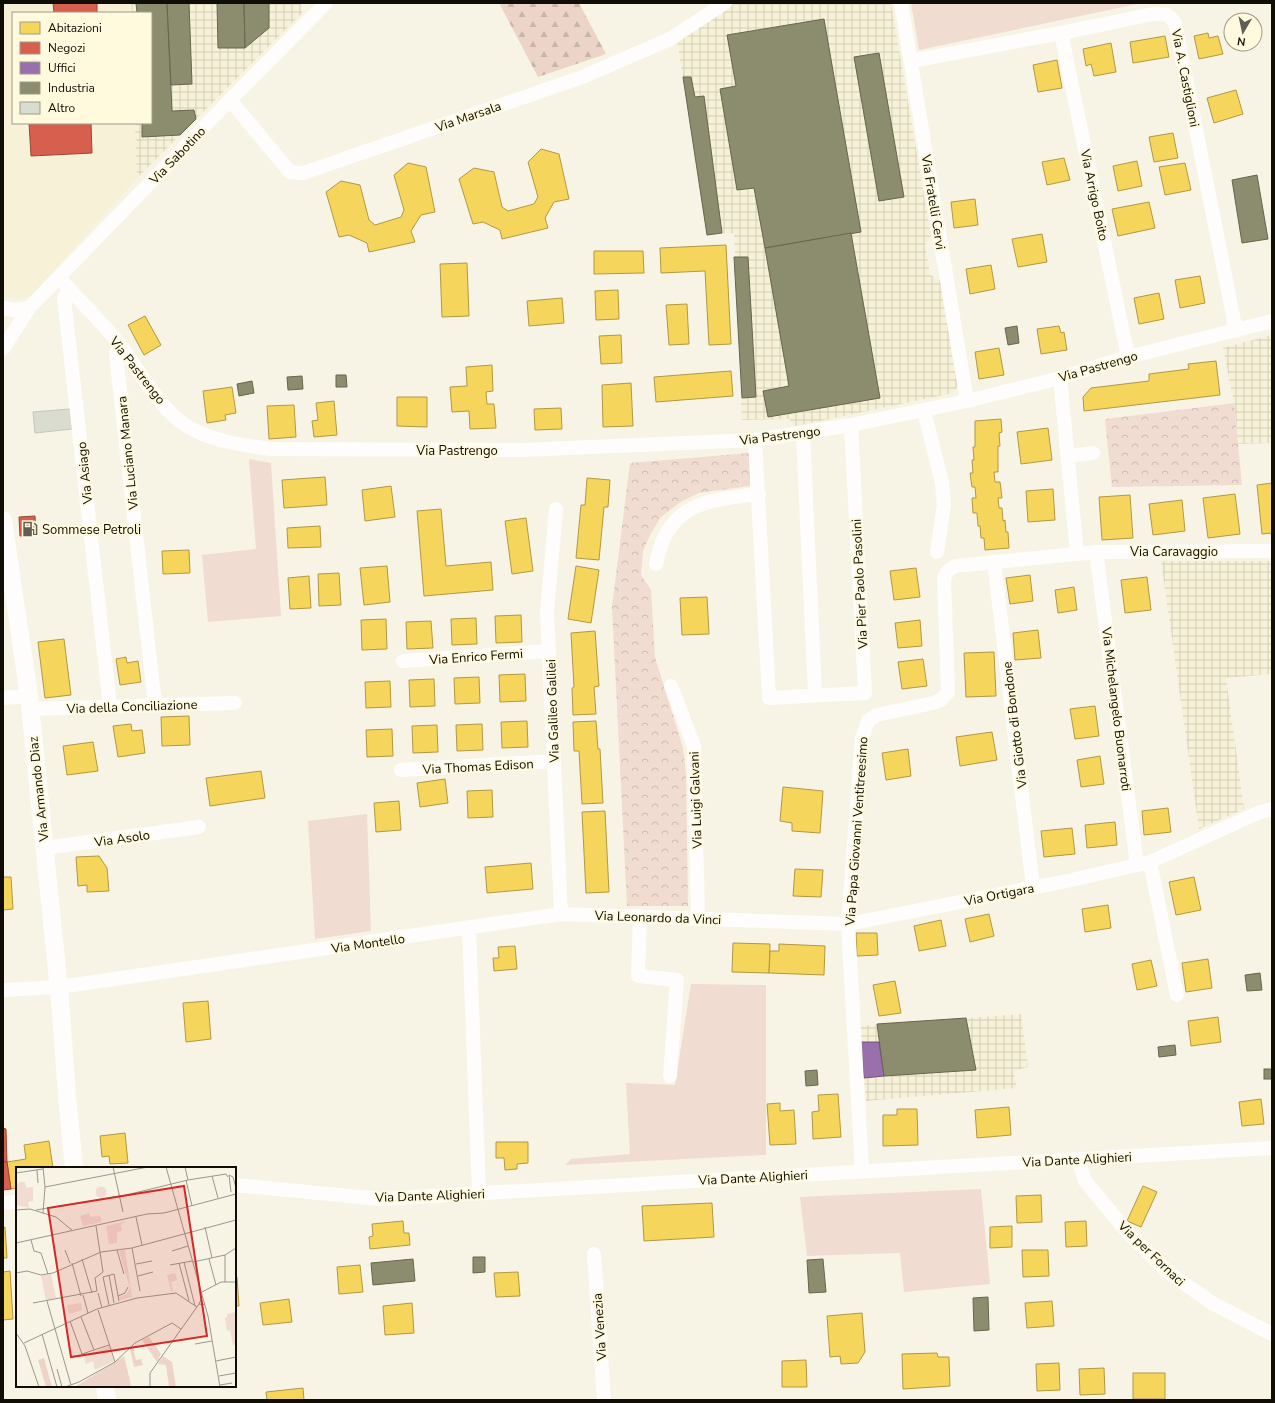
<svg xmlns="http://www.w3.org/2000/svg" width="1275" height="1403" font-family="'Nunito Sans',sans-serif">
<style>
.built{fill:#f6f1d7}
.industrial{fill:url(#industrial-grid)}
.grass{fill:#f0dcd0}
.forest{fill:url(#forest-firs)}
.park{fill:url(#park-crowns)}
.homes{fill:#f6d55c;stroke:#b19942}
.shops{fill:#d6604d;stroke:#9a4737}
.offices{fill:#9970ab;stroke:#705279}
.industry{fill:#8c8c6e;stroke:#66664e}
.building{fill:#dbdcd0;stroke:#c6c6bb}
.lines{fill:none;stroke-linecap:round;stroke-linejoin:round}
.minor{stroke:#fefdfb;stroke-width:14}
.major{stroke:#fefdfb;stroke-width:18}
.labels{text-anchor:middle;stroke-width:4;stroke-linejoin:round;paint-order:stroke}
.street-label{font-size:13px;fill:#0f0d05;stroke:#fff9dd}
.poi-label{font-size:13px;fill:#0f0d05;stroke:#fff9dd;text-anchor:start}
.inset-road{fill:none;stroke:#9a988b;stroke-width:1}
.view{fill:#d62828;fill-opacity:0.15;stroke:#d62828;stroke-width:2}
.inset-edge{fill:none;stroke:#0f0d05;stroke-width:2}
</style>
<defs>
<pattern id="industrial-grid" width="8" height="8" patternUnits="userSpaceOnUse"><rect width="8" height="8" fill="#f6f1d7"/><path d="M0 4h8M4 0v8" fill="none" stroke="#d2cdb7"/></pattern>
<pattern id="forest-firs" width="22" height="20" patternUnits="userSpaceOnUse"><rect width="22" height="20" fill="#ecd5c8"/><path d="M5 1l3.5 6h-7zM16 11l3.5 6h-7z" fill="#c9b6aa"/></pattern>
<pattern id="park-crowns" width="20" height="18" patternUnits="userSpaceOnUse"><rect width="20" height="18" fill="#f0dcd0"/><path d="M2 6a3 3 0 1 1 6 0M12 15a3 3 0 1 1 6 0" fill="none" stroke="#cdbcb1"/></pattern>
</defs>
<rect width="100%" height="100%" fill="#f7f4e5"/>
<!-- built -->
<polygon class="built" points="3,3 131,3 132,13 13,13 13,123 135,123 137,178 31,296 19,299 3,297"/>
<!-- industrial -->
<g class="industrial">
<polygon points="131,3 301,3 302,13 137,178 135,123 151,123 151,13 132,13"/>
<polygon points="735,3 891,3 931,236 925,245 930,275 942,281 959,384 953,393 796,426 789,419 742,420 734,233 707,235 677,40"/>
<polygon points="1272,335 1272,443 1238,444 1234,403 1223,348"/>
<polygon points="1161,561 1272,561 1272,674 1226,678 1244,809 1199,829"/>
<polygon points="1021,1014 1028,1067 1013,1071 1017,1088 866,1101 859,1026"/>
</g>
<!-- grass -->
<g class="grass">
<polygon points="911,3 1142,3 919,50"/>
<polygon points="249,459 271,463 281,616 208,622 202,555 256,549"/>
<polygon points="367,814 371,931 315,939 308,821"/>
<polygon points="691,984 766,985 766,1155 565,1165 571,1159 630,1154 626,1083 675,1085"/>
<polygon points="981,1189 990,1284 904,1292 900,1253 807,1256 800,1197"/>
</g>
<!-- forest -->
<polygon class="forest" points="499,3 579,3 606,54 538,77"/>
<!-- park -->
<g class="park">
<polygon points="1234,403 1242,485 1112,487 1105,419"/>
<polygon points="750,453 750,486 698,493 679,503 661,517 651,533 643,551 641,575 651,590 655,657 683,748 686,775 688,906 627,906 612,607 630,463"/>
</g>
<!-- homes -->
<g class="homes">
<polygon points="1208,33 1209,38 1218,36 1223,54 1199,59 1194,36"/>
<polygon points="1165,36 1169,57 1133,63 1130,42"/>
<polygon points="1111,43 1116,72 1094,76 1091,64 1086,66 1083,49"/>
<polygon points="1057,60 1062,88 1038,92 1033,65"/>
<polygon points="1236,90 1243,114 1214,123 1207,98"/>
<polygon points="1173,133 1178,158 1154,162 1149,137"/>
<polygon points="541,149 559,154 569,199 554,202 545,218 548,228 502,239 500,230 483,222 473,224 459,179 474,168 494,172 502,207 508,211 534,204 538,197 528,162"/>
<polygon points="1064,158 1070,180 1047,185 1042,162"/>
<polygon points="1137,161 1142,186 1118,191 1113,166"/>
<polygon points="408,163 426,167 435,212 421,215 411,231 415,242 369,252 367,243 349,235 339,237 326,192 341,181 360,185 369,220 375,225 401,217 404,210 394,175"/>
<polygon points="1185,163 1191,190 1165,195 1159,167"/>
<polygon points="975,199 978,225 954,228 951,202"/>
<polygon points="1149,202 1155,228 1118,236 1112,209"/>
<polygon points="1042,234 1047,262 1018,267 1012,239"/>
<polygon points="726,245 731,344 709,345 705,271 661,273 660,248"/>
<polygon points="594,251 643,251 644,273 594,274"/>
<polygon points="467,263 469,316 442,317 440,264"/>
<polygon points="991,265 995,289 970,294 966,269"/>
<polygon points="1200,276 1205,303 1180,308 1175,280"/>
<polygon points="618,290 619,319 596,320 595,291"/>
<polygon points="1159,293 1164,319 1139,324 1134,298"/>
<polygon points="562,298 564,323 529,326 527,301"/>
<polygon points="687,304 689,344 669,345 666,305"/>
<polygon points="145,316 161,345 144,355 128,325"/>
<polygon points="1059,326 1061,333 1064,332 1067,350 1041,354 1037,329"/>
<polygon points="621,335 622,363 601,364 599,336"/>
<polygon points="999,348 1004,375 979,379 975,352"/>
<polygon points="1216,361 1220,395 1084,411 1083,397 1091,388 1149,381 1149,374 1189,369 1188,364"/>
<polygon points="492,365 493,391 486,392 487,404 494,404 496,428 470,429 469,411 452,412 450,387 467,386 466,367"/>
<polygon points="731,371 733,396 656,402 654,377"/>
<polygon points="631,383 633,426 603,427 602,385"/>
<polygon points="232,387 236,413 225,415 226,420 207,423 203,391"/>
<polygon points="397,397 427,397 427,427 397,426"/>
<polygon points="334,401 337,435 314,437 312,421 318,420 316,403"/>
<polygon points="294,405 296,437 269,439 267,406"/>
<polygon points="561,408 562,429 535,430 534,409"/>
<polygon points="1001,419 1002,432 999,433 1000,446 998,446 998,472 994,472 995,482 1000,482 1002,498 998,498 999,508 1002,508 1003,521 1005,520 1006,532 1008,532 1009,548 985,550 984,538 981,538 980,526 978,526 977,513 973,513 972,498 976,498 975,487 972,487 970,473 973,473 972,460 974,460 973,447 975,447 975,421"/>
<polygon points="1048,428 1052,460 1021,464 1017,432"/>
<polygon points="325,477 327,505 284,508 282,480"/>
<polygon points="587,478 610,480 608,507 604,507 599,560 576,558 581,505 585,505"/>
<polygon points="1272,483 1272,533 1262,534 1257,485"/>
<polygon points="391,486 395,517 365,521 362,490"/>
<polygon points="1053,489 1055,520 1028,522 1026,491"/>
<polygon points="1235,494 1240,534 1208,538 1203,498"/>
<polygon points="1130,495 1133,538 1102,540 1099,497"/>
<polygon points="1182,500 1185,531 1153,535 1149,504"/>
<polygon points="441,509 446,566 491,562 493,590 424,596 417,511"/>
<polygon points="526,518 533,571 512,574 505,521"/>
<polygon points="320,526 321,547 288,548 287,528"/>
<polygon points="189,550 190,573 163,574 162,551"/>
<polygon points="387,566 390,602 364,605 360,568"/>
<polygon points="576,566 599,570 591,623 568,619"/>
<polygon points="916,568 920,597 894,600 890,571"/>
<polygon points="339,573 341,605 319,606 318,574"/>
<polygon points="1030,575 1033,601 1010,604 1006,578"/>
<polygon points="309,576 311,608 290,609 288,578"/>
<polygon points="1147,577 1151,610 1125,613 1121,580"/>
<polygon points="1074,587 1077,610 1058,613 1055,590"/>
<polygon points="707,597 709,634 682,635 680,598"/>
<polygon points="521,615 522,642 496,643 495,616"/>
<polygon points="476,618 477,644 452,645 451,619"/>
<polygon points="386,619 387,649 362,650 361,620"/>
<polygon points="920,620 922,646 898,648 895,623"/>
<polygon points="431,621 433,648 407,649 406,622"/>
<polygon points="1038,630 1041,658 1015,660 1013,633"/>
<polygon points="595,631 599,686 594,687 596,714 573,715 572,688 574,687 571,633"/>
<polygon points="64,639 71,695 45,698 38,642"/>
<polygon points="994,652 996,696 966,697 964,653"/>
<polygon points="126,657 127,663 138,661 141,682 120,685 116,659"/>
<polygon points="923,659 927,686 902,689 898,662"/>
<polygon points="525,674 526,701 500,702 499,675"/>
<polygon points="479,677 480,703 455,704 454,678"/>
<polygon points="434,679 435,706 410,707 409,680"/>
<polygon points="390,681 391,707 366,708 365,682"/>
<polygon points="1095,706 1099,736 1075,739 1070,709"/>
<polygon points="189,716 190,745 162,746 161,717"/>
<polygon points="527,721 528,747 502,748 501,722"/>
<polygon points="596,721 598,749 600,749 603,803 582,804 579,751 574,751 573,722"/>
<polygon points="131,724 132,731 142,730 145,753 118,757 113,726"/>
<polygon points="482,724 483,750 457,751 456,725"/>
<polygon points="437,725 438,752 413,753 412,726"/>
<polygon points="392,729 393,756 367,757 366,730"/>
<polygon points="992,732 997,760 960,766 956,737"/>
<polygon points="93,742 98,771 67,775 63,746"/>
<polygon points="908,749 911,776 886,780 882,753"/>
<polygon points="1100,756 1104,784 1081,787 1077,760"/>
<polygon points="261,771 265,798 210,806 206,778"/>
<polygon points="445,779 448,803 420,807 417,783"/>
<polygon points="783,787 823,791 820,833 792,831 792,823 780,821"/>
<polygon points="492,790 493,817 468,818 467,791"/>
<polygon points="399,801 401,830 376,832 374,803"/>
<polygon points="1168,808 1171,832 1144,835 1142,811"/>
<polygon points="605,811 609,892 586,893 582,812"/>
<polygon points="1115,822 1117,845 1087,848 1085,825"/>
<polygon points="1072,828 1075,854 1044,857 1041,831"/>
<polygon points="99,856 107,868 109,891 87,892 87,885 78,886 76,857"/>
<polygon points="531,863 533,889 487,893 485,867"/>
<polygon points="795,869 823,870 821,897 793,896"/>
<polygon points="3,877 11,877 13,909 3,910"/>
<polygon points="1194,877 1201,910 1176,915 1169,882"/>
<polygon points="1108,905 1111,928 1085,932 1082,909"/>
<polygon points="989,914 994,936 970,942 965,919"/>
<polygon points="941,920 946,946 919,951 914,926"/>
<polygon points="856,933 877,933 878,955 857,956"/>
<polygon points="733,943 770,944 769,973 732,972"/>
<polygon points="779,944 825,946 824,975 769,973 770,951 779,951"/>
<polygon points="515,946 517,969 494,971 493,958 499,958 498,947"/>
<polygon points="1208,959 1212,988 1186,992 1182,963"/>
<polygon points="1151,960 1157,986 1137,990 1132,964"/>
<polygon points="895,981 901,1013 879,1016 873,985"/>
<polygon points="208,1001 211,1039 186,1042 183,1003"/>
<polygon points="1218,1017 1221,1042 1191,1046 1188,1021"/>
<polygon points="838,1094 841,1137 813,1139 812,1112 819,1111 818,1095"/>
<polygon points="1261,1099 1264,1124 1242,1126 1239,1102"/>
<polygon points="780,1103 780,1111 794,1110 796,1144 770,1145 767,1104"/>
<polygon points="1009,1107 1011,1135 977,1138 975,1110"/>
<polygon points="897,1109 917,1109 918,1145 883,1146 883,1115 897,1115"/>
<polygon points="125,1133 128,1163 110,1164 109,1156 102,1157 100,1136"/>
<polygon points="49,1141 53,1168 17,1168 17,1188 11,1189 7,1162 26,1159 24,1145"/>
<polygon points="496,1142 528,1142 528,1163 517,1164 517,1169 505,1170 504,1158 496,1158"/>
<polygon points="1143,1186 1157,1192 1141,1227 1127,1221"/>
<polygon points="1041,1195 1042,1222 1017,1223 1016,1196"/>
<polygon points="712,1203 714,1237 644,1241 642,1206"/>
<polygon points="403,1221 404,1233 409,1233 410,1245 370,1249 369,1237 373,1236 372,1224"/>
<polygon points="1086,1221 1087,1246 1066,1247 1065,1222"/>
<polygon points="1012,1226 1012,1247 990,1248 990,1227"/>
<polygon points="5,1227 7,1258 3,1258 3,1228"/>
<polygon points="1022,1250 1048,1250 1049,1276 1023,1277"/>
<polygon points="360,1265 363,1292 339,1294 337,1267"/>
<polygon points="10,1271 13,1319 3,1320 3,1272"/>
<polygon points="518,1272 520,1296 496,1297 494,1273"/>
<polygon points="237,1277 239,1306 235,1306 235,1278"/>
<polygon points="289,1299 292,1322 263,1325 260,1303"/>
<polygon points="1052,1301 1054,1326 1027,1328 1025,1303"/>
<polygon points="412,1303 414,1333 385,1335 383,1306"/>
<polygon points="862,1313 865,1352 858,1363 841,1364 840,1356 830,1357 827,1316"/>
<polygon points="937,1353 938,1357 949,1357 950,1386 903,1389 902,1354"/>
<polygon points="806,1360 807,1387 782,1387 782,1361"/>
<polygon points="1059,1363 1060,1390 1037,1391 1036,1364"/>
<polygon points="1104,1368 1105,1394 1080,1395 1079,1369"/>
<rect x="1133" y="1373" width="32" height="26"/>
<polygon points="303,1388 304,1400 267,1400 266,1392"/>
</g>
<!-- shops -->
<g class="shops">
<polygon points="53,3 97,3 97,13 54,13"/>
<polygon points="29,123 91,123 92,153 31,156"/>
<polygon points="35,516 36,535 20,536 19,517"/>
<polygon points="3,1128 6,1129 7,1162 3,1162"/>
<polygon points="3,1162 7,1162 11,1189 3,1190"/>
</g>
<!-- offices -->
<polygon class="offices" points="861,1042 879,1042 884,1076 864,1078"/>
<!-- industry -->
<g class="industry">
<polygon points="136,3 167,3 172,111 194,110 196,119 180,135 142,137 142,123 151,123 151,13 137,13"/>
<polygon points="167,3 189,3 192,84 171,85"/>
<polygon points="217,3 244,3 245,48 218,48"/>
<polygon points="244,3 269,3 269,28 245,48"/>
<polygon points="824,19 861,232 765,248 754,188 737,190 720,89 736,86 727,35"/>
<polygon points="879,53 904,197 879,201 854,57"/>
<polygon points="683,77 691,77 695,97 704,96 722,233 707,235"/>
<polygon points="1257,175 1268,239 1242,243 1232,180"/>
<polygon points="851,233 880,398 768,417 763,391 789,386 765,248"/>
<polygon points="734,257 748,257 756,397 742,398"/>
<polygon points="1017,326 1019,343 1008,345 1005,328"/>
<polygon points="336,375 346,375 347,387 336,387"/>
<polygon points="302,376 303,389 288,390 287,377"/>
<polygon points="252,381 254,393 239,396 237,384"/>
<polygon points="1260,973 1262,990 1247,991 1245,975"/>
<polygon points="966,1018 976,1070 884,1076 877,1024"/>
<polygon points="1175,1045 1176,1055 1159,1057 1158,1047"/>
<rect x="1264" y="1069" width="8" height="10"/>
<polygon points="817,1070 818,1085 806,1086 805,1071"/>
<polygon points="473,1257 485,1257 485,1272 473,1273"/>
<polygon points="413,1259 415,1281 373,1285 371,1263"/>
<polygon points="823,1259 826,1292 809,1293 807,1260"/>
<polygon points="988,1297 989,1330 974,1331 973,1298"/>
</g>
<!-- building -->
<polygon class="building" points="70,409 72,429 35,433 33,412"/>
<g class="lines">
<!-- minor -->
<g class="minor">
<polyline points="901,3 967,401"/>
<polyline points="1061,33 1128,357"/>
<path d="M911,61l150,-28 92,-19c11,0 16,-1 22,9l61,308"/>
<polyline points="230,100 290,172 303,173 580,78 670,39 725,3"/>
<path d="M59,278c20,22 43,44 61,67 23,29 40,69 76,86 23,11 51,15 76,18l250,1 233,-10 96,-15 116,-24 93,-23 68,-21 144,-36"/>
<polyline points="69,289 64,298 110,706"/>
<polyline points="3,308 15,310 29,308 3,349"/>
<polyline points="29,308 230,100 326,3"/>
<polyline points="120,345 116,354 155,705"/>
<polyline points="1060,378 1077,553"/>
<polyline points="924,411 942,483 944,505 937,552"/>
<polyline points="803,433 815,695"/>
<polyline points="755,440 769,698 865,693 851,425"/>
<polyline points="1068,456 1093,453"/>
<polyline points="556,509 547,612 561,914"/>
<polyline points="1096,552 1137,865"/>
<polyline points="994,562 1033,887"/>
<path d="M656,564c11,-61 51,-64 103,-70"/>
<polyline points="403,661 549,651"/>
<polyline points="671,686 694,746 698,919"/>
<polyline points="3,698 29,696"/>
<polyline points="30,709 235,703"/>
<polyline points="401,770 554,761"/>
<polyline points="44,848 199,827"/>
<polyline points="1150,862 1177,995"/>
<polyline points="640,917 638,976 677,980 670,1076"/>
<polyline points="469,928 479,1193"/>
<polyline points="3,990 59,987 561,914 848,924 1072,880 1150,862 1260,812 1272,809"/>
<polyline points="1078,1159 1085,1181 1130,1235 1168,1272 1212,1303 1272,1334"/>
<polyline points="862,1170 848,924 862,738 868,721 877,715 933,703 942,699 948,692 944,578 948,571 955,566 1096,552 1272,551"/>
<polyline points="235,1185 380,1199 1272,1148"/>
<polyline points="3,1203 17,1202"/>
<polyline points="594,1254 604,1400"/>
</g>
<!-- major -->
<g class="major">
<polyline points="3,520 29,696 60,999 67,1096 74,1168"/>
<polyline points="105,1386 107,1400"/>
</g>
</g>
<!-- icons -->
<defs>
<symbol id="fuel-bare" viewBox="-9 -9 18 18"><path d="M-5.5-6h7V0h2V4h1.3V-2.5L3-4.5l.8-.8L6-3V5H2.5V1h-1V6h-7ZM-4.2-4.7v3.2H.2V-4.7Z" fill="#605e53" stroke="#fff9dd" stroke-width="2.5" paint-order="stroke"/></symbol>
</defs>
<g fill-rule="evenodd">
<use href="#fuel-bare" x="19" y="518" width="22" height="22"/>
</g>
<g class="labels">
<!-- street labels -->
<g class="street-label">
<text transform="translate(1186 78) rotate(79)" y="5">Via A. Castiglioni</text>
<text transform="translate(468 116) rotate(-19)" y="5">Via Marsala</text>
<text transform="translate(177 155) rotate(-46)" y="5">Via Sabotino</text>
<text transform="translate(1095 195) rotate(78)" y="5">Via Arrigo Boito</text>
<text transform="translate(934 202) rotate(81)" y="5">Via Fratelli Cervi</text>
<text transform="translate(1098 366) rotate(-16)" y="5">Via Pastrengo</text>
<text transform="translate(138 370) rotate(52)" y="5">Via Pastrengo</text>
<text transform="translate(780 435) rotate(-7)" y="5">Via Pastrengo</text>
<text x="457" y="455">Via Pastrengo</text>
<text transform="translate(127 453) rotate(-96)" y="5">Via Luciano Manara</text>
<text transform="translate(84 473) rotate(-96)" y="5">Via Asiago</text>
<text x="1174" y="556">Via Caravaggio</text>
<text transform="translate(859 584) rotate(-93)" y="5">Via Pier Paolo Pasolini</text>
<text transform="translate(476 656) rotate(-4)" y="5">Via Enrico Fermi</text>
<text transform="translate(132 706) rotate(-2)" y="5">Via della Conciliazione</text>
<text transform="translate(1117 709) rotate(83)" y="5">Via Michelangelo Buonarroti</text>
<text transform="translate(552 711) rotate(-92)" y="5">Via Galileo Galilei</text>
<text transform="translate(1014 725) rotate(-97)" y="5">Via Giotto di Bondone</text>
<text transform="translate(478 766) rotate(-3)" y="5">Via Thomas Edison</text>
<text transform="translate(38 789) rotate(-96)" y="5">Via Armando Diaz</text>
<text transform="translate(695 800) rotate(-92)" y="5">Via Luigi Galvani</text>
<text transform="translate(856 831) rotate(-86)" y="5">Via Papa Giovanni Ventitreesimo</text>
<text transform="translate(122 838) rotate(-8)" y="5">Via Asolo</text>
<text transform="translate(999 894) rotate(-11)" y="5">Via Ortigara</text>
<text transform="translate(658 917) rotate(2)" y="5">Via Leonardo da Vinci</text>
<text transform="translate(368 943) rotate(-8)" y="5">Via Montello</text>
<text transform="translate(1077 1159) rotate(-3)" y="5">Via Dante Alighieri</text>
<text transform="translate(753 1177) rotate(-3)" y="5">Via Dante Alighieri</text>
<text transform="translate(430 1195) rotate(-2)" y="5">Via Dante Alighieri</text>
<text transform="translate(1152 1253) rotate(44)" y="5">Via per Fornaci</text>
<text transform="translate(599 1327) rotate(-94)" y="5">Via Venezia</text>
</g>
<!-- poi labels -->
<g class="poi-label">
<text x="42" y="534">Sommese Petroli</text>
</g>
</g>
<!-- overview -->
<g transform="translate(16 1167)">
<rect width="220" height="220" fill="#f7f4e5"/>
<path d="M79.5 25a5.5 5.5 0 1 1 11 0a5.5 5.5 0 1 1-11 0ZM73,46l1,4 10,-1 2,6 -19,4 -3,-10zM111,54l-6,3 1,7 -5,1v11l-8,1 -3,-18zM159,106l2,7 -6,2 2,9h-2l-4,-16zM35,107l5,24 -10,2 -5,-24zM220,145v32l-3,1 -3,-15 -3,1 -2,-13 2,-1v-3zM93,179l5,15 -19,9 -2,-9 -7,3 -2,-8z" fill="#f0dcd0"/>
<path d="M133,170l12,17 -4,8 -15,-22zM117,179l3,14 5,-1 2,6 -9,2 -4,-18zM108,189l7,29 -3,2h-53zM147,189l9,6 4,25h-7l-3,-22 -8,-1zM28,191l8,29h-6l-8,-27z" fill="#ecd5c8"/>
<path d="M4,15h5l1,6 7,-1v14l-5,1 1,6 -13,-3v-19zM109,83l7,47 -12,3 -1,-3 8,-3 3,-6 -11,-37zM65,136l1,7 -13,4 -2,-9z" fill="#f0dcd0"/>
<path class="inset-road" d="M27,0l2,20 -2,26M97,0l10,45M150,0l42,149 12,71M169,0l3,13M21,3l1,13M0,6l27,-4M196,9l6,22M170,13l6,26M29,20l103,-20M215,25l-2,-17 4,2 3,11M0,43l14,-1 26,8 17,14M20,43l90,-15 62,-15 38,-6 2,3M120,50l6,28M189,60l7,31M15,73l3,11 7,2 7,21M0,76l131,-29 17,-1 72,-19M116,81l8,43M49,83l5,13M101,83l7,24M156,84l16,-5M66,92l10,34M193,92l7,26M168,95l11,44M177,95l32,-7M56,96l9,33M163,96l10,38M120,97l16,-3M154,98l22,-4M0,106l11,-2 14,4 12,-2 48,-21 31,-4 104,-28M93,108l5,28M122,109l15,-4M209,115v-27l11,-7M186,125l19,-10h15M82,126l4,15M67,128l5,18M102,129l7,-3 3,-6M186,130l-3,7 6,1M31,134l24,84M17,136l64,-12 -2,-13 8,-6 -7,-46M93,138l-6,-28 11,-3 5,27M82,143l17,52M65,150l13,33M54,154l12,33 27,-9M0,166l9,13 14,41M26,167l15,53M8,176l73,-34 40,-11 39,-5 21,14M179,177l17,-3M200,194l20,-4M41,202l5,18M203,209l17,-3M204,218l12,-2M49,220l14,-5 36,-20 20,-19 37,-20 9,6M134,220v-14l49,-69"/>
<path class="view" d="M168,19l23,150 -136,21 -23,-149z"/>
<rect width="220" height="220" class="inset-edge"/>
</g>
<!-- border -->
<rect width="1275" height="1403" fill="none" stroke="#0f0d05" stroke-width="8"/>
<!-- legend -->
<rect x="12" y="12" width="140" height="112" fill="#fff9dd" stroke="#9f9b87"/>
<rect x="20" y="22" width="20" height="12" fill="#f6d55c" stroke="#9f9b87"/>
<text x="48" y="32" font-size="12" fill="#0f0d05">Abitazioni</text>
<rect x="20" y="42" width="20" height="12" fill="#d6604d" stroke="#9f9b87"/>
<text x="48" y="52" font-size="12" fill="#0f0d05">Negozi</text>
<rect x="20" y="62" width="20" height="12" fill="#9970ab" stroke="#9f9b87"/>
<text x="48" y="72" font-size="12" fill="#0f0d05">Uffici</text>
<rect x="20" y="82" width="20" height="12" fill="#8c8c6e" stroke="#9f9b87"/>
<text x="48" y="92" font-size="12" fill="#0f0d05">Industria</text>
<rect x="20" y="102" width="20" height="12" fill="#dbdcd0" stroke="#9f9b87"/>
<text x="48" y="112" font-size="12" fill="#0f0d05">Altro</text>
<!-- north arrow -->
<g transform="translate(1243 32) rotate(189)"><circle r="19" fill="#fff9dd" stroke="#9f9b87"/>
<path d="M0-3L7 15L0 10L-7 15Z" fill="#605e53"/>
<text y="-6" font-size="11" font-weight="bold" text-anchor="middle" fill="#0f0d05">N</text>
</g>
</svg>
